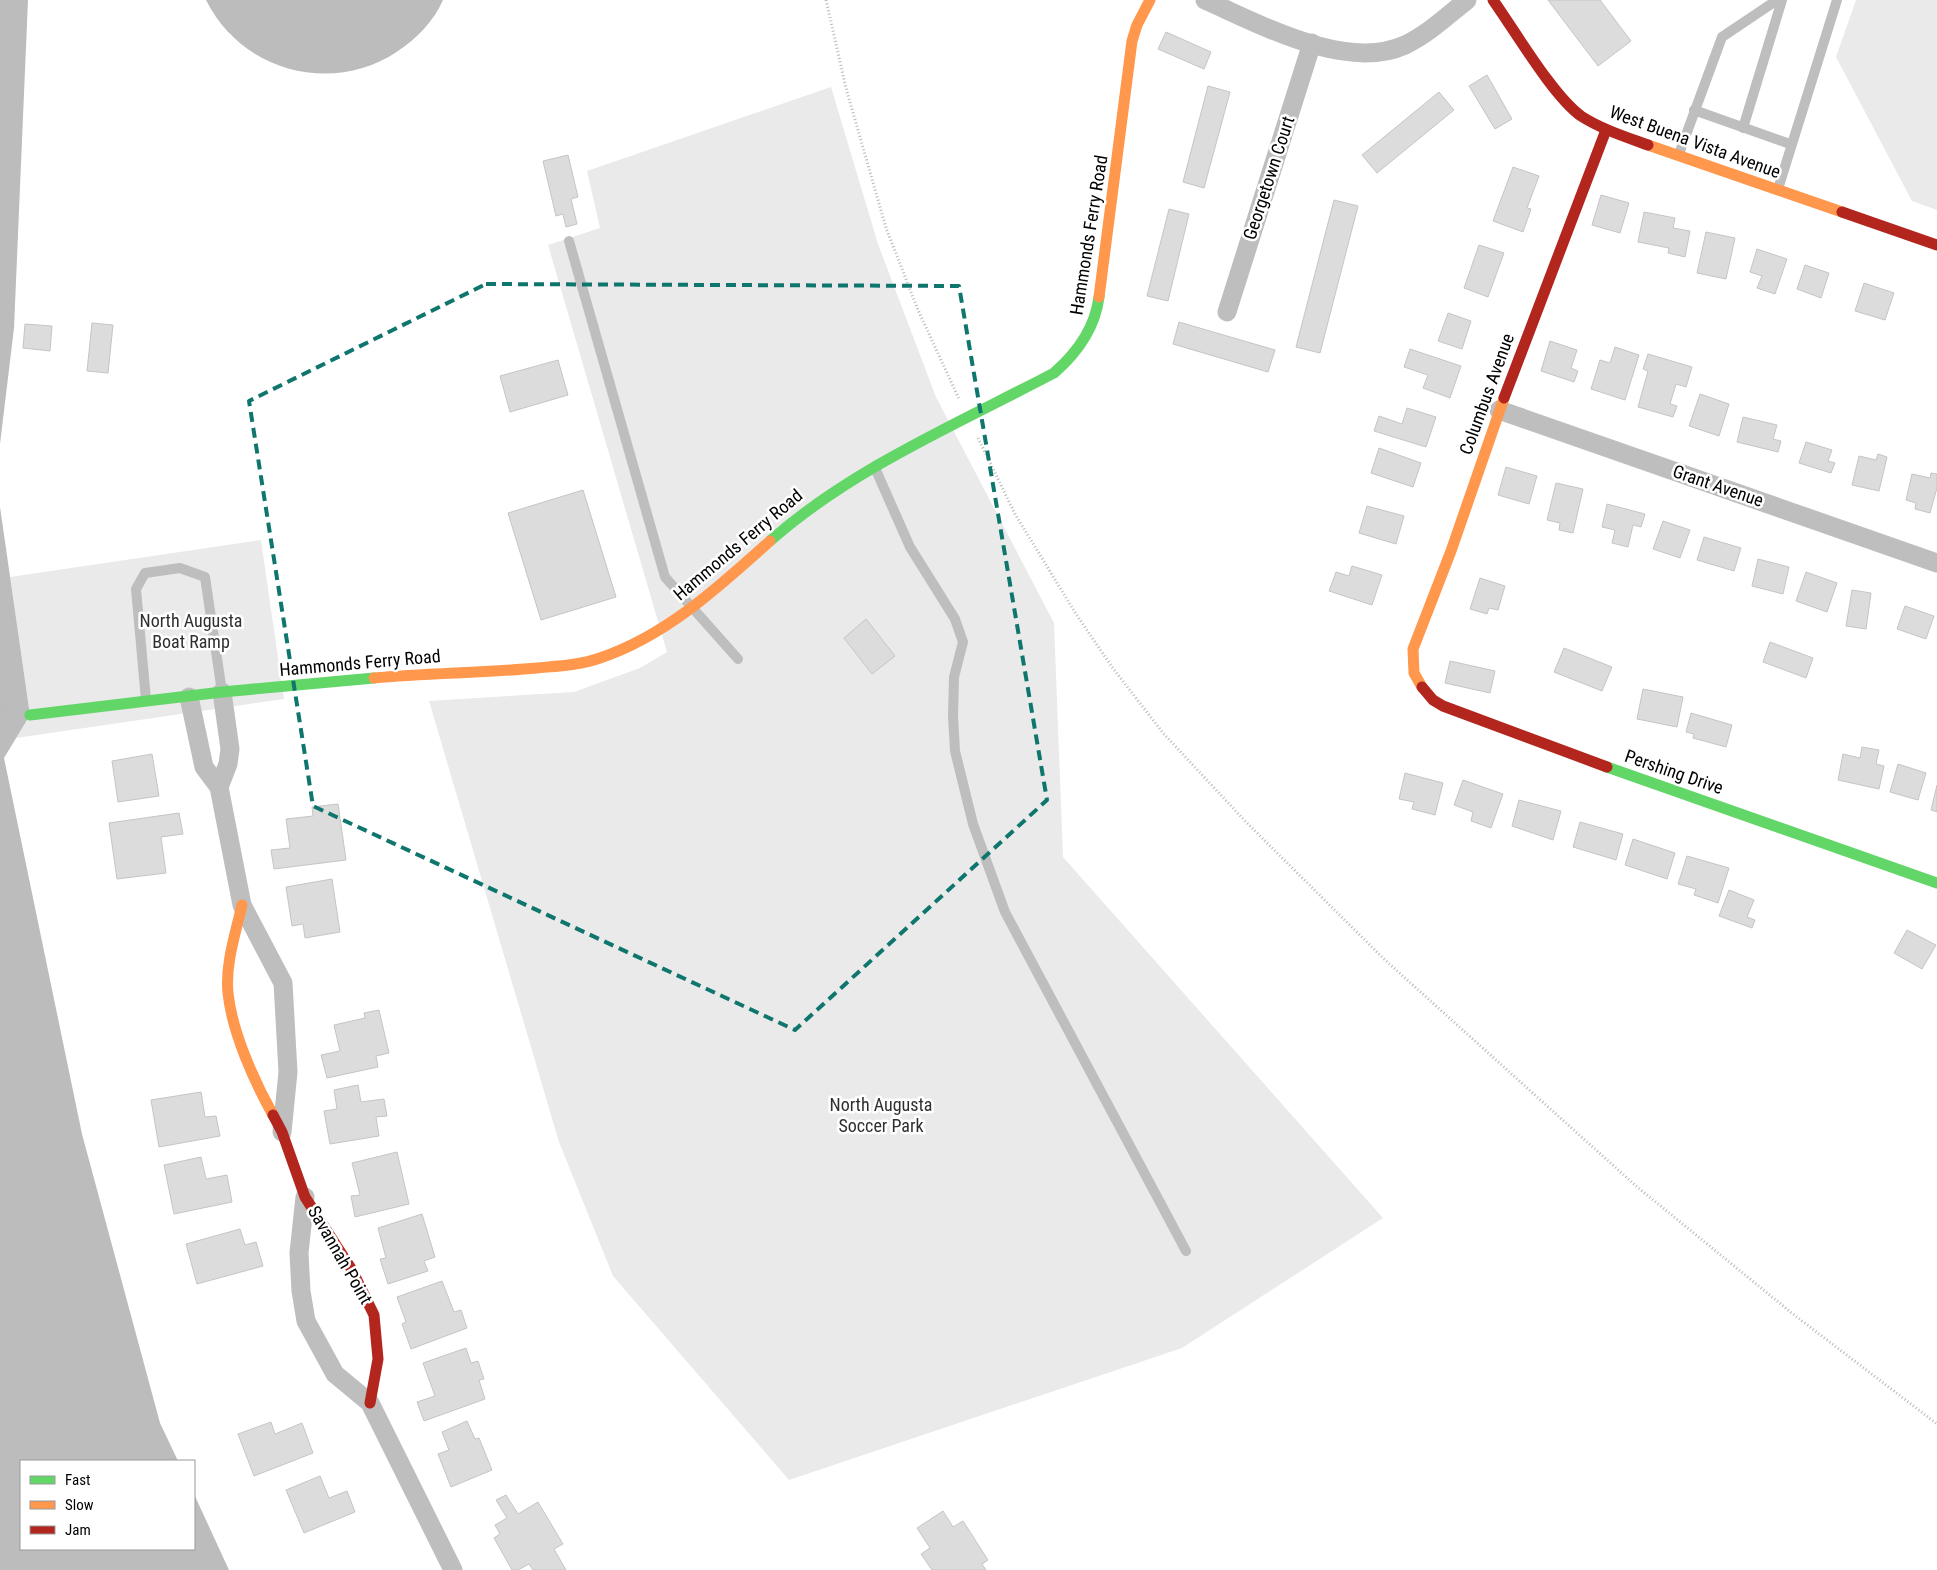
<svg xmlns="http://www.w3.org/2000/svg" width="1937" height="1570" font-family="'Roboto Condensed',sans-serif">
<style>
.green{fill:#eaeaea}
.water{fill:#bcbcbc}
.building{fill:#dcdcdc;stroke:#c5c5c5}
.lines{fill:none;stroke-linecap:round;stroke-linejoin:round}
.path{stroke:#b8b8b8;stroke-width:3;stroke-dasharray:1 2.5;stroke-linecap:butt}
.lane{stroke:#bebebe;stroke-width:10}
.street{stroke:#bebebe;stroke-width:19}
.fast{stroke:#63d668;stroke-width:11}
.slow{stroke:#ff974d;stroke-width:11}
.jam{stroke:#b3261e;stroke-width:11}
.marked{fill:none;stroke:#0f766e;stroke-width:4;stroke-dasharray:10 6;stroke-linejoin:round}
.labels{text-anchor:middle;stroke-width:5;stroke-linejoin:round;paint-order:stroke}
.street-label{font-size:18px;fill:#000;stroke:#fff}
.park-label{font-size:18px;fill:#2f2f2f;stroke:#fff}
</style>
<rect width="100%" height="100%" fill="#fff"/>
<!-- green -->
<g class="green">
<polygon points="1856,0 1937,0 1937,210 1912,201 1836,57"/>
<polygon points="831,87 878,244 936,397 1054,623 1063,857 1383,1218 1182,1348 789,1480 613,1276 559,1142 429,701 574,692 640,668 667,652 548,245 600,228 587,171"/>
<polygon points="261,540 284,699 16,738 30,714 10,577"/>
</g>
<!-- water -->
<g class="water">
<polygon points="0,0 28,0 14,328 0,444"/>
<path d="M206,0h237c-9,21 -27,39 -45,51 -66,45 -157,20 -192,-51z"/>
<polygon points="0,507 30,715 4,758 82,1134 160,1423 178,1461 21,1461 21,1549 194,1549 194,1494 229,1570 0,1570"/>
</g>
<!-- building -->
<g class="building">
<polygon points="1548,0 1600,0 1631,41 1598,66"/>
<polygon points="1166,32 1211,52 1204,69 1158,49"/>
<polygon points="1487,75 1512,119 1495,129 1469,86"/>
<polygon points="1208,86 1230,92 1204,188 1183,182"/>
<polygon points="1439,92 1454,110 1377,173 1362,155"/>
<polygon points="568,155 578,197 571,199 577,224 566,227 563,214 556,216 543,161"/>
<polygon points="1513,167 1539,176 1527,208 1531,209 1523,232 1493,221"/>
<polygon points="1601,195 1629,203 1620,233 1592,225"/>
<polygon points="1334,200 1358,206 1320,353 1296,347"/>
<polygon points="1169,209 1189,214 1168,301 1147,296"/>
<polygon points="1644,212 1675,218 1673,228 1690,231 1685,257 1668,253 1669,248 1638,242"/>
<polygon points="1706,232 1735,238 1726,279 1697,273"/>
<polygon points="1479,245 1504,253 1488,297 1464,288"/>
<polygon points="1757,249 1787,259 1775,294 1757,288 1762,276 1750,272"/>
<polygon points="1805,265 1829,273 1821,298 1797,289"/>
<polygon points="1864,283 1894,293 1885,320 1855,311"/>
<polygon points="1448,313 1471,321 1462,349 1438,341"/>
<polygon points="1179,322 1275,350 1268,372 1173,344"/>
<polygon points="92,323 113,325 108,373 87,371"/>
<polygon points="25,324 52,326 50,351 23,348"/>
<polygon points="1550,341 1577,350 1571,368 1578,371 1574,382 1541,371"/>
<polygon points="1615,347 1639,355 1625,400 1591,389 1600,360 1610,363"/>
<polygon points="1410,349 1461,366 1450,398 1423,388 1428,375 1404,367"/>
<polygon points="1648,354 1692,367 1686,387 1676,384 1670,404 1677,406 1673,417 1638,407 1648,371 1643,369"/>
<polygon points="558,360 568,395 510,412 500,376"/>
<polygon points="1700,394 1729,404 1719,436 1689,426"/>
<polygon points="1407,408 1436,417 1426,447 1374,431 1379,416 1402,424"/>
<polygon points="1743,417 1777,425 1773,439 1781,441 1778,452 1737,442"/>
<polygon points="1806,442 1832,450 1828,461 1835,463 1831,473 1799,463"/>
<polygon points="1379,448 1421,463 1413,487 1371,473"/>
<polygon points="1878,454 1887,457 1879,491 1852,485 1859,456 1876,460"/>
<polygon points="1506,467 1537,476 1529,504 1498,495"/>
<polygon points="1931,473 1937,474 1937,488 1930,513 1915,509 1916,503 1906,500 1912,474 1930,478"/>
<polygon points="1556,483 1583,489 1573,533 1559,530 1560,523 1547,520"/>
<polygon points="583,490 616,597 541,620 508,513"/>
<polygon points="1607,504 1645,514 1641,527 1633,525 1628,547 1612,543 1615,530 1602,527"/>
<polygon points="1367,506 1404,516 1396,544 1359,533"/>
<polygon points="1663,521 1690,530 1680,558 1653,549"/>
<polygon points="1704,537 1741,548 1734,571 1697,560"/>
<polygon points="1758,559 1789,567 1783,594 1752,586"/>
<polygon points="1352,566 1382,575 1372,605 1329,591 1336,572 1349,576"/>
<polygon points="1806,572 1837,583 1827,612 1796,601"/>
<polygon points="1480,578 1505,586 1498,610 1489,608 1487,614 1470,609"/>
<polygon points="1852,590 1871,593 1866,629 1846,626"/>
<polygon points="1905,606 1934,616 1926,639 1897,629"/>
<polygon points="866,619 895,656 872,674 844,638"/>
<polygon points="1770,642 1813,658 1806,678 1763,662"/>
<polygon points="1564,648 1612,667 1602,691 1554,672"/>
<polygon points="1450,661 1495,671 1490,693 1445,683"/>
<polygon points="1643,689 1683,697 1677,727 1637,719"/>
<polygon points="1691,713 1732,725 1726,747 1693,738 1694,734 1686,732"/>
<polygon points="1862,747 1879,750 1876,764 1884,766 1879,789 1838,780 1843,754 1860,758"/>
<polygon points="152,754 159,796 118,802 112,761"/>
<polygon points="1898,764 1926,773 1918,800 1890,792"/>
<polygon points="1405,773 1443,783 1435,815 1412,809 1414,802 1399,799"/>
<polygon points="1463,780 1503,794 1491,828 1471,821 1473,812 1454,805"/>
<polygon points="1937,785 1937,812 1931,810"/>
<polygon points="1519,800 1561,811 1553,840 1512,826"/>
<polygon points="338,804 346,860 274,869 271,850 290,848 286,819 313,816 312,807"/>
<polygon points="179,813 183,834 161,837 166,873 117,879 109,823"/>
<polygon points="1580,822 1623,834 1616,860 1573,847"/>
<polygon points="1633,839 1675,853 1667,879 1625,865"/>
<polygon points="1687,856 1729,868 1718,903 1694,895 1696,889 1678,884"/>
<polygon points="332,879 340,932 305,938 303,924 292,926 286,887"/>
<polygon points="1729,890 1754,900 1747,917 1755,920 1752,928 1719,916"/>
<polygon points="1907,930 1936,945 1922,969 1894,953"/>
<polygon points="379,1010 389,1053 376,1056 378,1067 327,1078 321,1055 340,1051 334,1025 365,1018 364,1013"/>
<polygon points="358,1085 361,1102 384,1099 387,1116 376,1117 379,1136 330,1144 324,1111 337,1109 334,1090"/>
<polygon points="201,1092 205,1117 216,1116 220,1136 159,1147 151,1100"/>
<polygon points="397,1152 409,1204 355,1217 351,1196 360,1195 352,1163"/>
<polygon points="201,1157 206,1179 227,1175 232,1202 174,1214 164,1165"/>
<polygon points="422,1214 435,1257 424,1261 428,1271 388,1284 380,1259 386,1258 378,1228"/>
<polygon points="240,1229 245,1245 256,1242 263,1266 197,1284 186,1244"/>
<polygon points="442,1281 454,1312 461,1310 467,1328 411,1349 402,1324 406,1322 397,1297"/>
<polygon points="466,1348 471,1363 478,1361 484,1379 479,1380 485,1399 424,1421 417,1402 435,1396 423,1363"/>
<polygon points="467,1421 475,1439 479,1438 492,1470 451,1487 438,1454 449,1450 442,1432"/>
<polygon points="271,1422 275,1434 302,1423 313,1453 254,1476 238,1434"/>
<polygon points="320,1476 329,1498 347,1491 355,1512 304,1533 286,1490"/>
<polygon points="506,1495 518,1514 538,1502 563,1544 554,1549 566,1570 533,1570 529,1564 518,1570 512,1570 494,1538 500,1534 495,1525 507,1518 496,1500"/>
<polygon points="943,1511 953,1527 963,1521 988,1560 982,1564 986,1570 932,1570 921,1554 930,1548 917,1528"/>
</g>
<g class="lines">
<!-- path -->
<g class="path">
<polyline points="826,0 846,88 886,228 918,310 959,399"/>
<polyline points="978,438 1015,514 1076,614 1112,667 1163,733 1246,822 1385,960 1636,1186 1793,1314 1937,1424"/>
<polyline points="0,710 9,708"/>
</g>
<!-- lane -->
<g class="lane">
<polyline points="1694,110 1790,144"/>
<polyline points="1743,128 1782,0"/>
<polyline points="1679,154 1722,37 1777,0"/>
<polyline points="1778,189 1837,0"/>
<polyline points="569,241 665,577 738,659"/>
<polyline points="875,468 910,547 955,619 963,642 954,677 953,716 955,751 973,824 1005,912 1186,1251"/>
<polyline points="146,700 136,589 145,573 180,568 205,577 222,692"/>
</g>
<!-- street -->
<g class="street">
<path d="M1205,0c55,24 141,72 200,45 23,-11 42,-29 62,-45"/>
<polyline points="1227,312 1312,43"/>
<polyline points="1499,410 1937,563"/>
<polyline points="189,697 204,767 219,787 242,905 283,983 288,1072 282,1132"/>
<polyline points="219,787 228,764 230,749 222,692"/>
<polyline points="305,1197 299,1253 301,1291 306,1321 335,1374 370,1403 453,1570"/>
</g>
<!-- fast -->
<g class="fast">
<path d="M770,541c81,-72 189,-118 284,-168 23,-20 41,-44 45,-76"/>
<polyline points="30,715 222,692 374,678"/>
<polyline points="1607,767 1937,883"/>
</g>
<!-- slow -->
<g class="slow">
<polyline points="1648,145 1842,212"/>
<polyline points="1099,297 1132,41 1137,25 1150,0"/>
<path d="M374,678c54,-5 109,-5 163,-10 21,-2 43,-3 63,-10 66,-22 120,-72 170,-117"/>
<polyline points="1422,687 1414,673 1413,649 1451,551 1504,398"/>
<path d="M242,905c-6,27 -17,59 -14,88 4,39 26,88 45,122"/>
</g>
<!-- jam -->
<g class="jam">
<path d="M1493,0c22,31 60,96 88,116 20,13 45,21 67,29"/>
<polyline points="1842,212 1937,245"/>
<polyline points="1504,398 1606,130"/>
<polyline points="1422,687 1433,700 1443,706 1607,767"/>
<polyline points="273,1115 282,1132 305,1197 352,1270 374,1315 378,1359 370,1403"/>
</g>
</g>
<!-- marked area -->
<path class="marked" d="M486,284l473,2 88,514 -252,230 -482,-224 -64,-405z"/>
<g class="labels">
<!-- street labels -->
<g class="street-label">
<text transform="translate(1695 142) rotate(20)" y="6">West Buena Vista Avenue</text>
<text transform="translate(1269 178) rotate(-72)" y="6">Georgetown Court</text>
<text transform="translate(1089 235) rotate(-81)" y="6">Hammonds Ferry Road</text>
<text transform="translate(1487 394) rotate(-70)" y="6">Columbus Avenue</text>
<text transform="translate(1718 486) rotate(19)" y="6">Grant Avenue</text>
<text transform="translate(738 545) rotate(-40)" y="6">Hammonds Ferry Road</text>
<text transform="translate(360 663) rotate(-5)" y="6">Hammonds Ferry Road</text>
<text transform="translate(1674 772) rotate(19)" y="6">Pershing Drive</text>
<text transform="translate(340 1255) rotate(60)" y="6">Savannah Point</text>
</g>
<!-- park labels -->
<g class="park-label">
<text x="191" y="627">North Augusta<tspan x="191" dy="21">Boat Ramp</tspan></text>
<text x="881" y="1111">North Augusta<tspan x="881" dy="21">Soccer Park</tspan></text>
</g>
</g>
<!-- legend -->
<rect x="20" y="1460" width="175" height="90" fill="#ffffff" stroke="#999999"/>
<rect x="30" y="1476" width="25" height="8" fill="#63d668" stroke="#999999"/>
<text x="65" y="1485" font-size="15" fill="#000000">Fast</text>
<rect x="30" y="1501" width="25" height="8" fill="#ff974d" stroke="#999999"/>
<text x="65" y="1510" font-size="15" fill="#000000">Slow</text>
<rect x="30" y="1526" width="25" height="8" fill="#b3261e" stroke="#999999"/>
<text x="65" y="1535" font-size="15" fill="#000000">Jam</text>
</svg>
